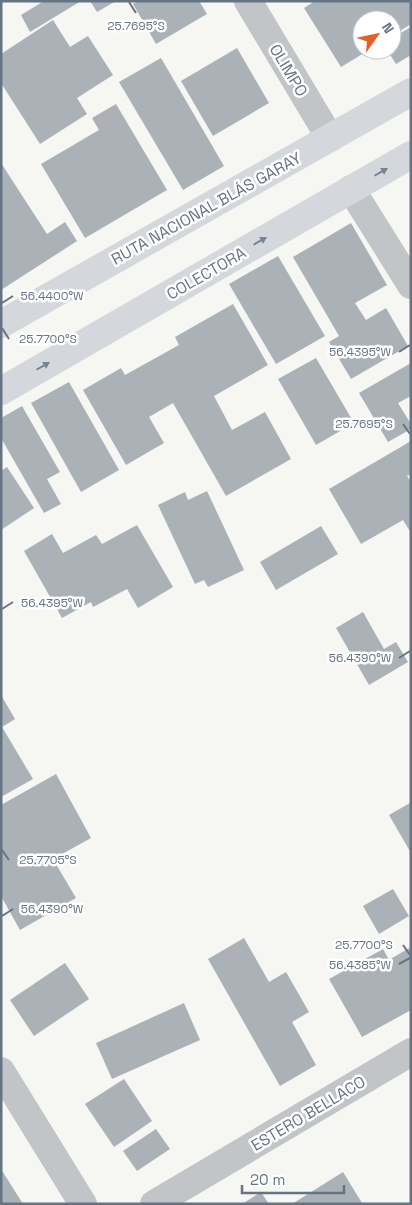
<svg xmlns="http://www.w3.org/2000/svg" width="412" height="1205" font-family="'Space Grotesk',sans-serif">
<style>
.building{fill:#aab2b8}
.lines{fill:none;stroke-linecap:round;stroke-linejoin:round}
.street{stroke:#c1c5c8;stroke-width:28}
.secondary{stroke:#d4d8dc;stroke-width:28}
.highway{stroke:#d4d8dc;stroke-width:28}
.oneway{fill:#768391}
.ticks{fill:none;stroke:#657484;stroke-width:2}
.labels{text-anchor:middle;stroke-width:5;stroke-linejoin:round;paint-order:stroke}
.street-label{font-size:16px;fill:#657484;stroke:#fff}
.ticks-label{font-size:12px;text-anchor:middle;fill:#657484;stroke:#fff;stroke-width:5;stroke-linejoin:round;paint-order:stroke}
</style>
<rect width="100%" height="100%" fill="#f6f6f3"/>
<!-- building -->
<g class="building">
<polygon points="44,1 81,1 30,32 21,15"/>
<polygon points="90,1 116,1 97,12"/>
<polygon points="138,1 199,1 207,14 156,44 133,4"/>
<polygon points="315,1 411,1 411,24 392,36 392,20 362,20 362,50 369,50 341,67 304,8"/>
<polygon points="53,20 70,47 88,36 113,75 77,98 87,114 40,144 1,83 1,54"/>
<polygon points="411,27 411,55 396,64 387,50 392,50 392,38"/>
<polygon points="237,48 269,103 213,136 181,81"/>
<polygon points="161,58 224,166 183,190 119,82"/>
<polygon points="116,104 167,190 85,238 41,164 99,130 92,118"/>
<polygon points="1,163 47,234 65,222 77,241 1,290"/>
<polygon points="351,223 387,285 355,303 366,320 386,308 408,346 351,379 329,342 339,336 293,257"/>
<polygon points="278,256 325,336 276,364 229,284"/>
<polygon points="233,304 268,365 214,396 232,430 265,412 291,459 226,496 173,403 149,417 164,443 126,465 83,390 121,368 125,375 179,345 175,337"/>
<polygon points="316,358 354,423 316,445 278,379"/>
<polygon points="411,363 411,396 398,403 411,424 411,429 388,442 359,393"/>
<polygon points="69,382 119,470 81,492 31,403"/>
<polygon points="22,406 60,472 47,479 61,504 44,513 1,438 1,418"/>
<polygon points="411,441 411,474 407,476 411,482 411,533 403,520 361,544 329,489"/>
<polygon points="7,467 34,508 1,530 1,471"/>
<polygon points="207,491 244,570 208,587 204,580 195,584 158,505 185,492 188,500"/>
<polygon points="137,525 173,587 138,608 127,589 93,607 91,602 62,618 24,551 52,534 63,553 96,535 102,544"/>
<polygon points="321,526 338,554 276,590 260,562"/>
<polygon points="363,612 384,649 396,642 408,662 369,685 336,628"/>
<polygon points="1,695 15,719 2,727 33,779 1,797"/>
<polygon points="56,774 91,838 53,859 76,898 20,930 1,896 1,805"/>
<polygon points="410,803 411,805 411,853 389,815"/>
<polygon points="393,889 409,916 379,934 363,906"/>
<polygon points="244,938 269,982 286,972 309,1012 292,1022 316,1065 280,1086 208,959"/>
<polygon points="409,948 411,952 411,1010 362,1037 329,979 383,949 389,960"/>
<polygon points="65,963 89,999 34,1036 10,1000"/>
<polygon points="184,1003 200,1040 112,1079 96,1043"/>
<polygon points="124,1079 152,1121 114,1147 85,1104"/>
<polygon points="156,1129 170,1149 137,1171 123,1151"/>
<polygon points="1,1169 23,1204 1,1204"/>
<polygon points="343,1172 362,1203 292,1204"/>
<polygon points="261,1192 269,1204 242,1204"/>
</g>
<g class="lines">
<!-- street -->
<g class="street">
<polyline points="248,1 330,138"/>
<polyline points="351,189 411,285"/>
<polyline points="1,1071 83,1204"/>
<polyline points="154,1204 411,1052"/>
</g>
<!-- secondary -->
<polyline class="secondary" points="1,391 411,155"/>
<!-- highway -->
<polyline class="highway" points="1,324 411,92"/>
</g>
<!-- one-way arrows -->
<defs><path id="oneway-solid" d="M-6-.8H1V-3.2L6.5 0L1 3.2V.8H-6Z" transform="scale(1.25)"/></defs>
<g class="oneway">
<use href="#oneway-solid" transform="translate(381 172) rotate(-30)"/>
<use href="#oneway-solid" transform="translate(260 241) rotate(-30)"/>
<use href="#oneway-solid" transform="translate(43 366) rotate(-30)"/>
</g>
<!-- ticks -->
<path class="ticks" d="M129,2l7,11M2,303l11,-7M2,328l7,11M399,352l11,-7M403,424l7,10M2,609l11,-7M399,658l11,-7M2,850l7,10M2,916l11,-7M403,945l7,10M399,964l11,-6"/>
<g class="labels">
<!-- street labels -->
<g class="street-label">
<text transform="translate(289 70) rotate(59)" y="6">OLIMPO</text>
<text transform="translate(206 208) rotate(-29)" y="6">RUTA NACIONAL BLÁS GARAY</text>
<text transform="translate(206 273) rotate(-30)" y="6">COLECTORA</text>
<text transform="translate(308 1113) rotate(-31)" y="6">ESTERO BELLACO</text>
</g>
</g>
<g class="ticks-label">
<text x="136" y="30">25.7695°S</text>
<text x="52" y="300">56.4400°W</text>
<text x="48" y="343">25.7700°S</text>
<text x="360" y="356">56.4395°W</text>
<text x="364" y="428">25.7695°S</text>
<text x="52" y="607">56.4395°W</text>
<text x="360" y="662">56.4390°W</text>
<text x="48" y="864">25.7705°S</text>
<text x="52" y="913">56.4390°W</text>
<text x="364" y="949">25.7700°S</text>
<text x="360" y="969">56.4385°W</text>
</g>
<!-- border -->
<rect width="412" height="1205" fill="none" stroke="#657484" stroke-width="5"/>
<!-- north arrow -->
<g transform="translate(377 35) rotate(57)"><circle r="24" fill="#ffffff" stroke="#c1c7ce"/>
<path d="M0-4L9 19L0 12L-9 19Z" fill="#e46025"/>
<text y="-8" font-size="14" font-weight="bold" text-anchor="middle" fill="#657484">N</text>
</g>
<!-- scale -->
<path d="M242 1185v8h102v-8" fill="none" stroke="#657484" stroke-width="2.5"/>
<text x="250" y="1185" font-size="15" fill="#657484" stroke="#ffffff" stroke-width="4" paint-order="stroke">20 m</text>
</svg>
